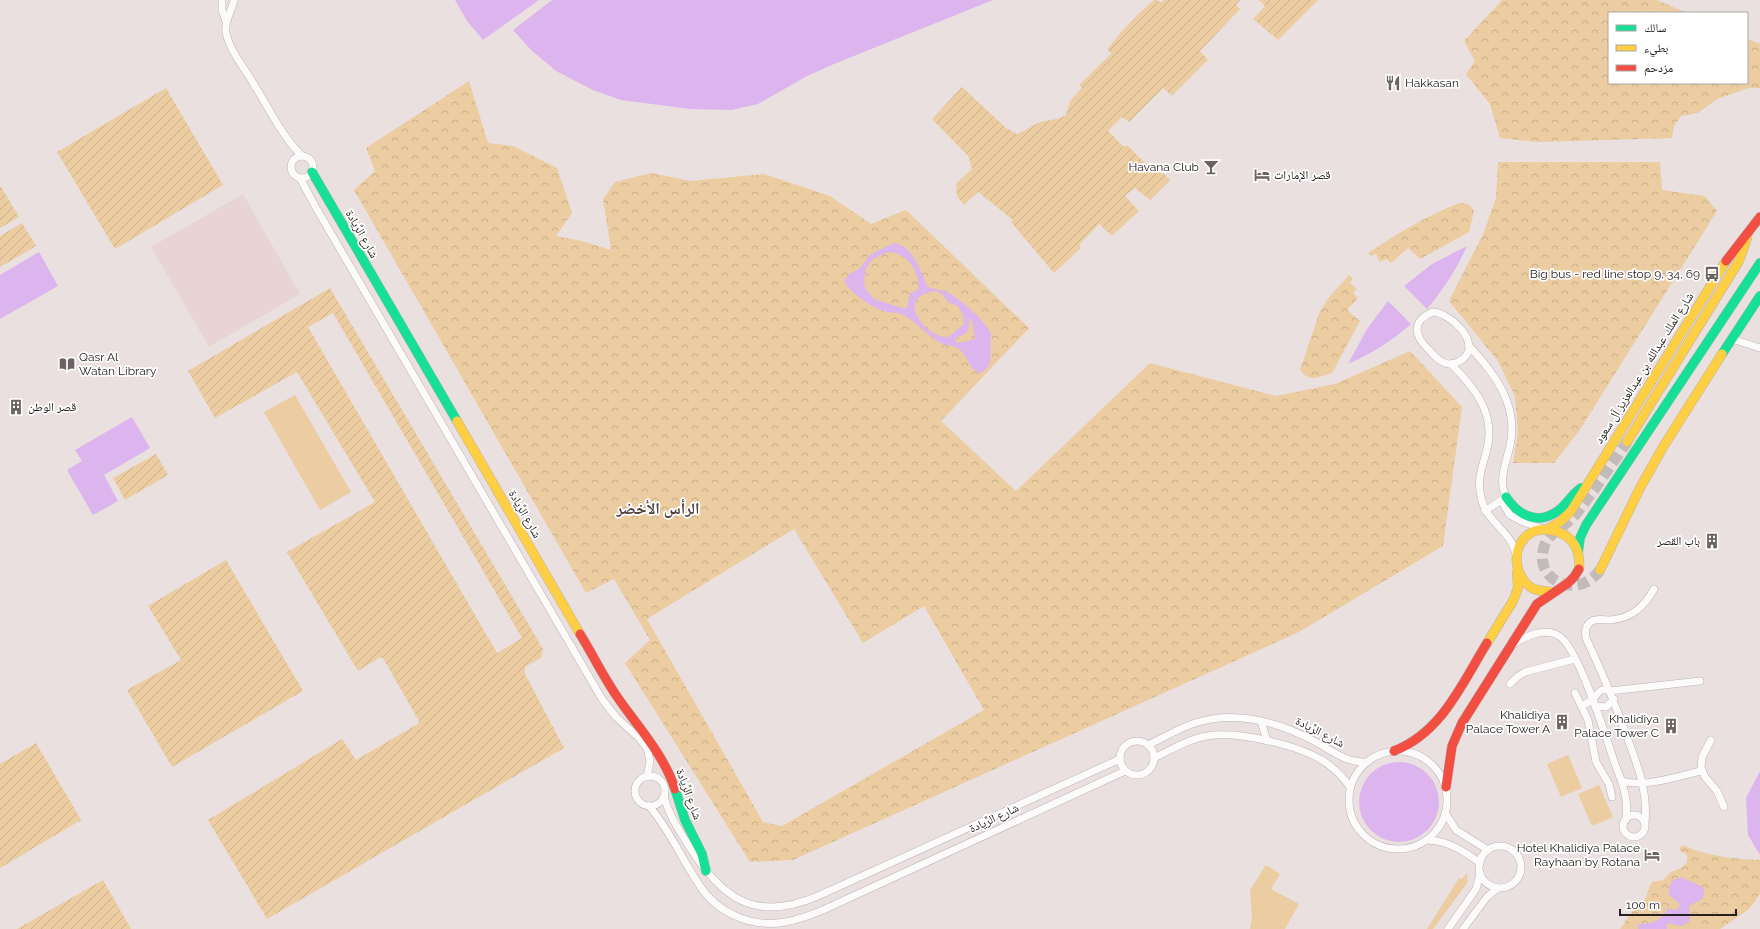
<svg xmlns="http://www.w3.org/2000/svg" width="1760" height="929" font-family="Raleway,'Noto Naskh Arabic',sans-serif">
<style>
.built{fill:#e8d4d5}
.grass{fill:#eccca1}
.forest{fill:url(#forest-crowns);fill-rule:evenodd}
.garden{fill:url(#garden-furrows);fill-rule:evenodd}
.water{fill:#dcb5ef;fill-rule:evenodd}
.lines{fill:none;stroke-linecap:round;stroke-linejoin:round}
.secondary-tunnel{stroke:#c3baba;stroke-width:11;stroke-dasharray:11 5.5;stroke-linecap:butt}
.street-casing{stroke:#bbb3b3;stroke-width:8}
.fast-casing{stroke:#bbb3b3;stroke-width:10}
.slow-casing{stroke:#bbb3b3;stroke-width:10}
.jam-casing{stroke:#bbb3b3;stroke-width:10}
.street{stroke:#fcfafa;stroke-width:7}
.fast{stroke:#16e098;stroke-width:9}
.slow{stroke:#ffcf43;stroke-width:9}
.jam{stroke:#f24e42;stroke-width:9}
.labels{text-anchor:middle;stroke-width:3.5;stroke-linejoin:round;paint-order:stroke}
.poi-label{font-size:12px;fill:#262020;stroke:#fff;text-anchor:end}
.street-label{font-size:12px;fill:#262020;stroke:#fff}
.district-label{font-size:16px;font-weight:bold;fill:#514243;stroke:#fff}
</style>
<defs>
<pattern id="forest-crowns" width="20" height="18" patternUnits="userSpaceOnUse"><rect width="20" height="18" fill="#eccca1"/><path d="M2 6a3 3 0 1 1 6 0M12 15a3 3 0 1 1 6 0" fill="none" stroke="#caaf8a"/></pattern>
<pattern id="garden-furrows" width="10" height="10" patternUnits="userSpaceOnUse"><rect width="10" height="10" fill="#eccca1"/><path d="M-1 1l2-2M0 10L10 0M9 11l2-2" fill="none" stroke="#caaf8a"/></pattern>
</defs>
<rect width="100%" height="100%" fill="#eae0e0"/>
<!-- built -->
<polygon class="built" points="243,194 300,294 209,347 151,247"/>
<!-- grass -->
<g class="grass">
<polygon points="295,395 351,492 320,510 264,412"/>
<polygon points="1568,755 1582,788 1561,797 1547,764"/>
<polygon points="1599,785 1613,817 1592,826 1578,794"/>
<polygon points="1266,865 1280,874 1271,889 1299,904 1285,929 1250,929 1252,919 1250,890"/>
<polygon points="1467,873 1468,882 1433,929 1427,929 1459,878 1462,879"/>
</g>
<!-- forest -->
<g class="forest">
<polygon points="1502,0 1657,0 1687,13 1609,13 1609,83 1747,83 1747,39 1760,44 1760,88 1749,88 1717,99 1698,113 1681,116 1674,126 1672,138 1538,142 1500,138 1490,104 1466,74 1475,61 1464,41"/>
<path d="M469,81l19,62 25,3 44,22 15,45 -16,23 26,5 29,9 -8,-51 12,-17 36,-9 40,8 73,-7 66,22 41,28 35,-14 123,118 -88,93 75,70 134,-128 126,33 59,-12 75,-33 52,56 -19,139 -144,86 -506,228 -43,2 -125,-199 25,-23 -36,-61 -28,14 -232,-403 21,-19 -9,-23zM794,529l69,114 61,-37 60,104 -202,116 -19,-4 -116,-203z"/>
<polygon points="1498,162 1660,162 1662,190 1705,196 1717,211 1579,431 1554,463 1513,463 1518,432 1515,396 1498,361 1449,301 1484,232 1496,198"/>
<path d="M1460,203c7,0 10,1 14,8l-5,21 -49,27 -12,-11 -17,15 -5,-4 -6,3 -4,-8 -5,2 -3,-3c29,-19 59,-38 92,-50z"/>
<path d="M1349,275l4,4 -3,4 7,6 -4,4 5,5 -11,12 13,11 -28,52c-14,4 -22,10 -32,-3l20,-59 10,-15z"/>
<path d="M1682,845c25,11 51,14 78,15v33l-6,10 -6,7 -28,19h-100l17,-25c11,0 9,-13 15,-22l11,-2 8,-8 10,-4 6,-6v-7l-8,-5z"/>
</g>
<!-- garden -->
<g class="garden">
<path d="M1154,0h3l4,3 3,-3h76l-4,5 4,4 -40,42 8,9 -36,36 -9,-8 -34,34 -7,-5 -14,14 16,16 3,-2 24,24 5,-3 14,14 -20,20 -15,-12 -10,8 14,15 -27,25 -13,-12 -20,21 2,3 -27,25 -43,-51 2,-2 -35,-28 -14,13 -7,-9 -1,-12 16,-15 -4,-13 -36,-37 30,-32 44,41 11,6c8,-3 14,-8 21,-11 10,-4 19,-2 28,-8l4,-14 12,-13 -3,-3 33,-32 -5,-3c14,-19 29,-35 47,-50z"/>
<polygon points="1259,0 1318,0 1278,40 1253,19 1265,6"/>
<polygon points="166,88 223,185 115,249 57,152"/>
<polygon points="0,185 19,217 0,228"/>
<polygon points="22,223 36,246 0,267 0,236"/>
<path d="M330,288l213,361 -2,9 -16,9v7l39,74 -297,171 -59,-99 134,-81 14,21 62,-36 1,-3 -36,-63h-4l-21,13 -71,-119 88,-50 -78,-130 -82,46 -27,-47zM333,313l189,325 -25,15 -189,-326z"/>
<polygon points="156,454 168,475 125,500 113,478"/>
<polygon points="226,560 303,691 172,767 127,690 181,660 148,606"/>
<polygon points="36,743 81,820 0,868 0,764"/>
<polygon points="103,880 131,929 17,929"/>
</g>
<!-- water -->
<g class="water">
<polygon points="455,0 539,0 483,40 467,21"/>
<polygon points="552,0 993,0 834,64 807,76 758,104 732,110 690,109 621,100 593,90 556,71 531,50 513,30"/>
<path d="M894,243c17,1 28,29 33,43 6,4 12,3 18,5 13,6 41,30 46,43 -2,14 5,33 -11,39 -12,-4 -11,-15 -19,-22 -6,-7 -15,-4 -22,-9 -12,-7 -22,-19 -34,-26 -6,-4 -14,-3 -21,-5 -11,-3 -37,-20 -40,-31l7,-7 9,-5 11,-14zM888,252c19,0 32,19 30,38l-8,3 -3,15h-5l-28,-9 -9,-11 -1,-8 2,-12 7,-9zM937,291l5,3 6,8 10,4 5,9 1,9 -16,13c-24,1 -55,-42 -11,-46zM970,318l2,3 3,18 -17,4 -2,-1 -1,-4 8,-3 5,-4z"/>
<path d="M1467,246c-11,25 -23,42 -40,63l-23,-23 28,-22z"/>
<polygon points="39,252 58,286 0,319 0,275"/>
<path d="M1388,301l23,23c-20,17 -38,29 -63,40l19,-35z"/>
<polygon points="132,417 150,448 104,475 118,501 93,515 67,470 82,461 75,450"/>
<circle cx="1399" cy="802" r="40"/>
<polygon points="1760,771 1760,855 1748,835 1746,798"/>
<path d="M1681,877l20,9 3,4v5l-2,4 -13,7 1,11 -1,5 -7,4 -15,-3v6h-29v-5c14,0 24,-3 30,-16l7,2 3,-1 2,-5 -11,-9v-8l4,-7z"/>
</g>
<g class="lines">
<!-- secondary-tunnel -->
<path class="secondary-tunnel" d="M1600,570c-21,30 -67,12 -56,-23 4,-13 16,-18 25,-26 10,-9 17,-21 25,-31 11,-16 22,-32 33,-48"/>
<defs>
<g id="street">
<polyline points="222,0 222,10 226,22"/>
<path d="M234,0c-2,10 -10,22 -8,32 3,18 18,35 27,51 16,25 28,52 49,73"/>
<circle cx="302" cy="167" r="11"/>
<polyline points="300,178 315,206 602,699 616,717 639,738 647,748 650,761 647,777"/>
<path d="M1433,312c17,1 49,30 30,47 -5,4 -14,7 -20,3 -6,-2 -10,-8 -14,-12 -15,-14 -18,-29 4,-38z"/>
<polyline points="1732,339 1760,348"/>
<path d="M1469,346c26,28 50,59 41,100 -4,17 -12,34 -4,51l-21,14"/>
<path d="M1451,364c22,22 43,47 37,80 -4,22 -13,33 -6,57 6,22 30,31 34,54"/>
<polyline points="1501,500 1510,515 1521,521 1543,529"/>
<path d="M1513,645c12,-9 32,-18 46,-9 19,11 47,101 55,125 3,10 8,19 10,29 3,10 3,20 2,30"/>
<polyline points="1510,684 1517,677 1525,672 1575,659"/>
<polyline points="1575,693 1588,720 1596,762 1609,784 1612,797"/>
<path d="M1583,705c2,-1 6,-3 9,-5 7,-6 6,-13 18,-9l90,-10"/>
<polyline points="1595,706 1606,707 1614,699"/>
<polyline points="1261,721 1267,741"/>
<polyline points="1711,740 1702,757 1701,767 1705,777 1717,791 1724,807"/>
<circle cx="1137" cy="758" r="17"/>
<path d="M1148,745c15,-7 31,-17 47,-22 40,-13 83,-1 119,18 17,9 32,22 52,21"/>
<circle cx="1398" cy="800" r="49"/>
<path d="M1154,758c17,-8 34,-19 53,-22 31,-5 92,9 118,26 10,7 18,15 25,25"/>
<circle cx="650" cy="791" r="15"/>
<path d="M1622,781c22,7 57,-5 79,-10"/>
<path d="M664,796c4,18 14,32 23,47 34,56 68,80 131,53l302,-137"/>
<path d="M649,806c21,24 33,54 51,80 18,28 53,42 85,36 13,-2 26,-7 38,-12l302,-139"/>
<polyline points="1446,814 1456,830 1488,850"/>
<circle cx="1634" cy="826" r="11"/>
<path d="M1645,823c3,-31 -7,-57 -18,-86 -12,-34 -26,-67 -41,-99 -1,-7 -1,-13 6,-17 5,-3 12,-1 18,-1 22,-2 34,-13 44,-31"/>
<path d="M1428,840c20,1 36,11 52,23"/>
<circle cx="1500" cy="867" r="21"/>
<polyline points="1448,929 1476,889 1480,874"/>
<polyline points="1463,929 1487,897 1498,888"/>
</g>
<g id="fast">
<polyline points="312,172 457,421"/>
<polyline points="1722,354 1760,296"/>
<path d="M1506,497c13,19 32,29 53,13 8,-6 13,-16 22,-22"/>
<polyline points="1578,553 1580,538 1586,525 1760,263"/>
<polyline points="675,789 685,820 702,854 706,871"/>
</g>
<g id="slow">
<polyline points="457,421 580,634"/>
<polyline points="1627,442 1739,261 1747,238"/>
<polyline points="1548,529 1561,521 1571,511 1726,261"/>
<polyline points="1600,570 1640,488 1663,447 1722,354"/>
<path d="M1552,592c-6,-1 -13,-1 -18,-3 -20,-10 -24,-41 -5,-55 6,-4 14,-5 21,-4 21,3 31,18 29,39"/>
<polyline points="1487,643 1513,601 1518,588 1517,572"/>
</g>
<g id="jam">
<polyline points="1726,261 1760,217"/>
<path d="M580,634c13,21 24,44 38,64 20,29 46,57 57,91"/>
<path d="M1394,751c48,-19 67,-66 93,-108"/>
<polyline points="1446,787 1452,746 1462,723 1537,604 1568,583 1574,577 1579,569"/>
</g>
</defs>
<!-- street casing -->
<use href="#street" class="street-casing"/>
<!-- fast casing -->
<use href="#fast" class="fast-casing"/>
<!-- slow casing -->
<use href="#slow" class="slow-casing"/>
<!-- jam casing -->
<use href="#jam" class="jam-casing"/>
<!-- street -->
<use href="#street" class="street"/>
<!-- fast -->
<use href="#fast" class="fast"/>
<!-- slow -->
<use href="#slow" class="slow"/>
<!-- jam -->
<use href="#jam" class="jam"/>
</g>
<!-- icons -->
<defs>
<symbol id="restaurant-bare" viewBox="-9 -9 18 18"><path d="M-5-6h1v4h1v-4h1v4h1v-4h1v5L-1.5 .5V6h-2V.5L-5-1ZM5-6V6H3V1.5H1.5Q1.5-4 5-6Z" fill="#6b6363" stroke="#fff" stroke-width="2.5" paint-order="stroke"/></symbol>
<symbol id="bar-bare" viewBox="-9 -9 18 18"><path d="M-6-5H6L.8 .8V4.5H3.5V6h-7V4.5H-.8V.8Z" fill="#6b6363" stroke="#fff" stroke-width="2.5" paint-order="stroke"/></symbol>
<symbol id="hotel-bare" viewBox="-9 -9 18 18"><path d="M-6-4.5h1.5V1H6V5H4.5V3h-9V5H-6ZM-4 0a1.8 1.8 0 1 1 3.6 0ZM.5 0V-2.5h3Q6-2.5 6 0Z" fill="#6b6363" stroke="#fff" stroke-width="2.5" paint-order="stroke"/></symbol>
<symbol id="bus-bare" viewBox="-9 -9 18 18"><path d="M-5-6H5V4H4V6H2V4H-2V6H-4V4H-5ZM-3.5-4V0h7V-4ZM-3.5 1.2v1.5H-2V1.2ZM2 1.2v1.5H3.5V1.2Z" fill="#6b6363" stroke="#fff" stroke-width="2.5" paint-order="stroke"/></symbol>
<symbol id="library-bare" viewBox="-9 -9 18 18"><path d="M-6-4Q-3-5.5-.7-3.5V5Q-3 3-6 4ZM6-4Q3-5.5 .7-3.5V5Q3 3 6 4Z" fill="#6b6363" stroke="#fff" stroke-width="2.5" paint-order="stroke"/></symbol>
<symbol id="building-bare" viewBox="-9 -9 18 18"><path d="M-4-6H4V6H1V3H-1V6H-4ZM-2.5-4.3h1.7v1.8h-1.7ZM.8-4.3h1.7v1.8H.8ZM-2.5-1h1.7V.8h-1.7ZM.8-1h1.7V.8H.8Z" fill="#6b6363" stroke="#fff" stroke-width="2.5" paint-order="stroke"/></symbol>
</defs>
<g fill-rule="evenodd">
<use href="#restaurant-bare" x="1382" y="72" width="22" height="22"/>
<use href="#bar-bare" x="1200" y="156" width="22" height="22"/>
<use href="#hotel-bare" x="1251" y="164" width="22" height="22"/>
<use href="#bus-bare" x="1701" y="263" width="22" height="22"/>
<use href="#library-bare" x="56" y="353" width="22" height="22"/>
<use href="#building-bare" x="5" y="396" width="22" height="22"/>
<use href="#building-bare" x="1701" y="530" width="22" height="22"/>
<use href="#building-bare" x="1551" y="711" width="22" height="22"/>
<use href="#building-bare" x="1660" y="715" width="22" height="22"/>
<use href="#hotel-bare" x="1641" y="844" width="22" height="22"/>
</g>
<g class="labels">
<!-- poi labels -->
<g class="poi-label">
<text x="1405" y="87" text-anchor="start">Hakkasan</text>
<text x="1199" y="171">Havana Club</text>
<text x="1274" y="179" text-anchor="start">قصر الإمارات</text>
<text x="1700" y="278">Big bus - red line stop 9, 34, 69</text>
<text x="79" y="361" text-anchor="start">Qasr Al<tspan x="79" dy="14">Watan Library</tspan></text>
<text x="28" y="411" text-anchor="start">قصر الوطن</text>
<text x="1700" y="545">باب القصر</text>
<text x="1550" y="719">Khalidiya<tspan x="1550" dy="14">Palace Tower A</tspan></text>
<text x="1659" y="723">Khalidiya<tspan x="1659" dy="14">Palace Tower C</tspan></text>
<text x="1640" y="852">Hotel Khalidiya Palace<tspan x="1640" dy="14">Rayhaan by Rotana</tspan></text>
</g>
<!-- street labels -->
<g class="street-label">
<text transform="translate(362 234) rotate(60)" y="4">شارع الرِّيادة</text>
<text transform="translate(1644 368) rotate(-58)" y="4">شارع الملك عبدالله بن عبدالعزيز آل سعود</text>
<text transform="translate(525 514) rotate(60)" y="4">شارع الرِّيادة</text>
<text transform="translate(1320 732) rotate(27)" y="4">شارع الرِّيادة</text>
<text transform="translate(689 794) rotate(70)" y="4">شارع الرِّيادة</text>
<text transform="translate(994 818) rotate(-25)" y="4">شارع الرِّيادة</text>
</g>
<!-- district labels -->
<g class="district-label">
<text x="658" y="514">الرأس الأخضر</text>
</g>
</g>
<!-- legend -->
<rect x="1608" y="12" width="140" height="72" fill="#ffffff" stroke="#a8a6a6"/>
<rect x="1616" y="25" width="20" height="6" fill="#16e098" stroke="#a8a6a6"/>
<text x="1644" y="32" font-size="12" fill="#262020">سالك</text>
<rect x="1616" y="45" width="20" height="6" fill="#ffcf43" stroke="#a8a6a6"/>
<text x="1644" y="52" font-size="12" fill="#262020">بطيء</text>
<rect x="1616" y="65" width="20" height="6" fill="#f24e42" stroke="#a8a6a6"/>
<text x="1644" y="72" font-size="12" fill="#262020">مزدحم</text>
<!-- scale -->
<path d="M1620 909v6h116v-6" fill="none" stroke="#262020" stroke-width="2"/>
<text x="1626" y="909" font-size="12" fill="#262020" stroke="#ffffff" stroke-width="3" paint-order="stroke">100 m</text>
</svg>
